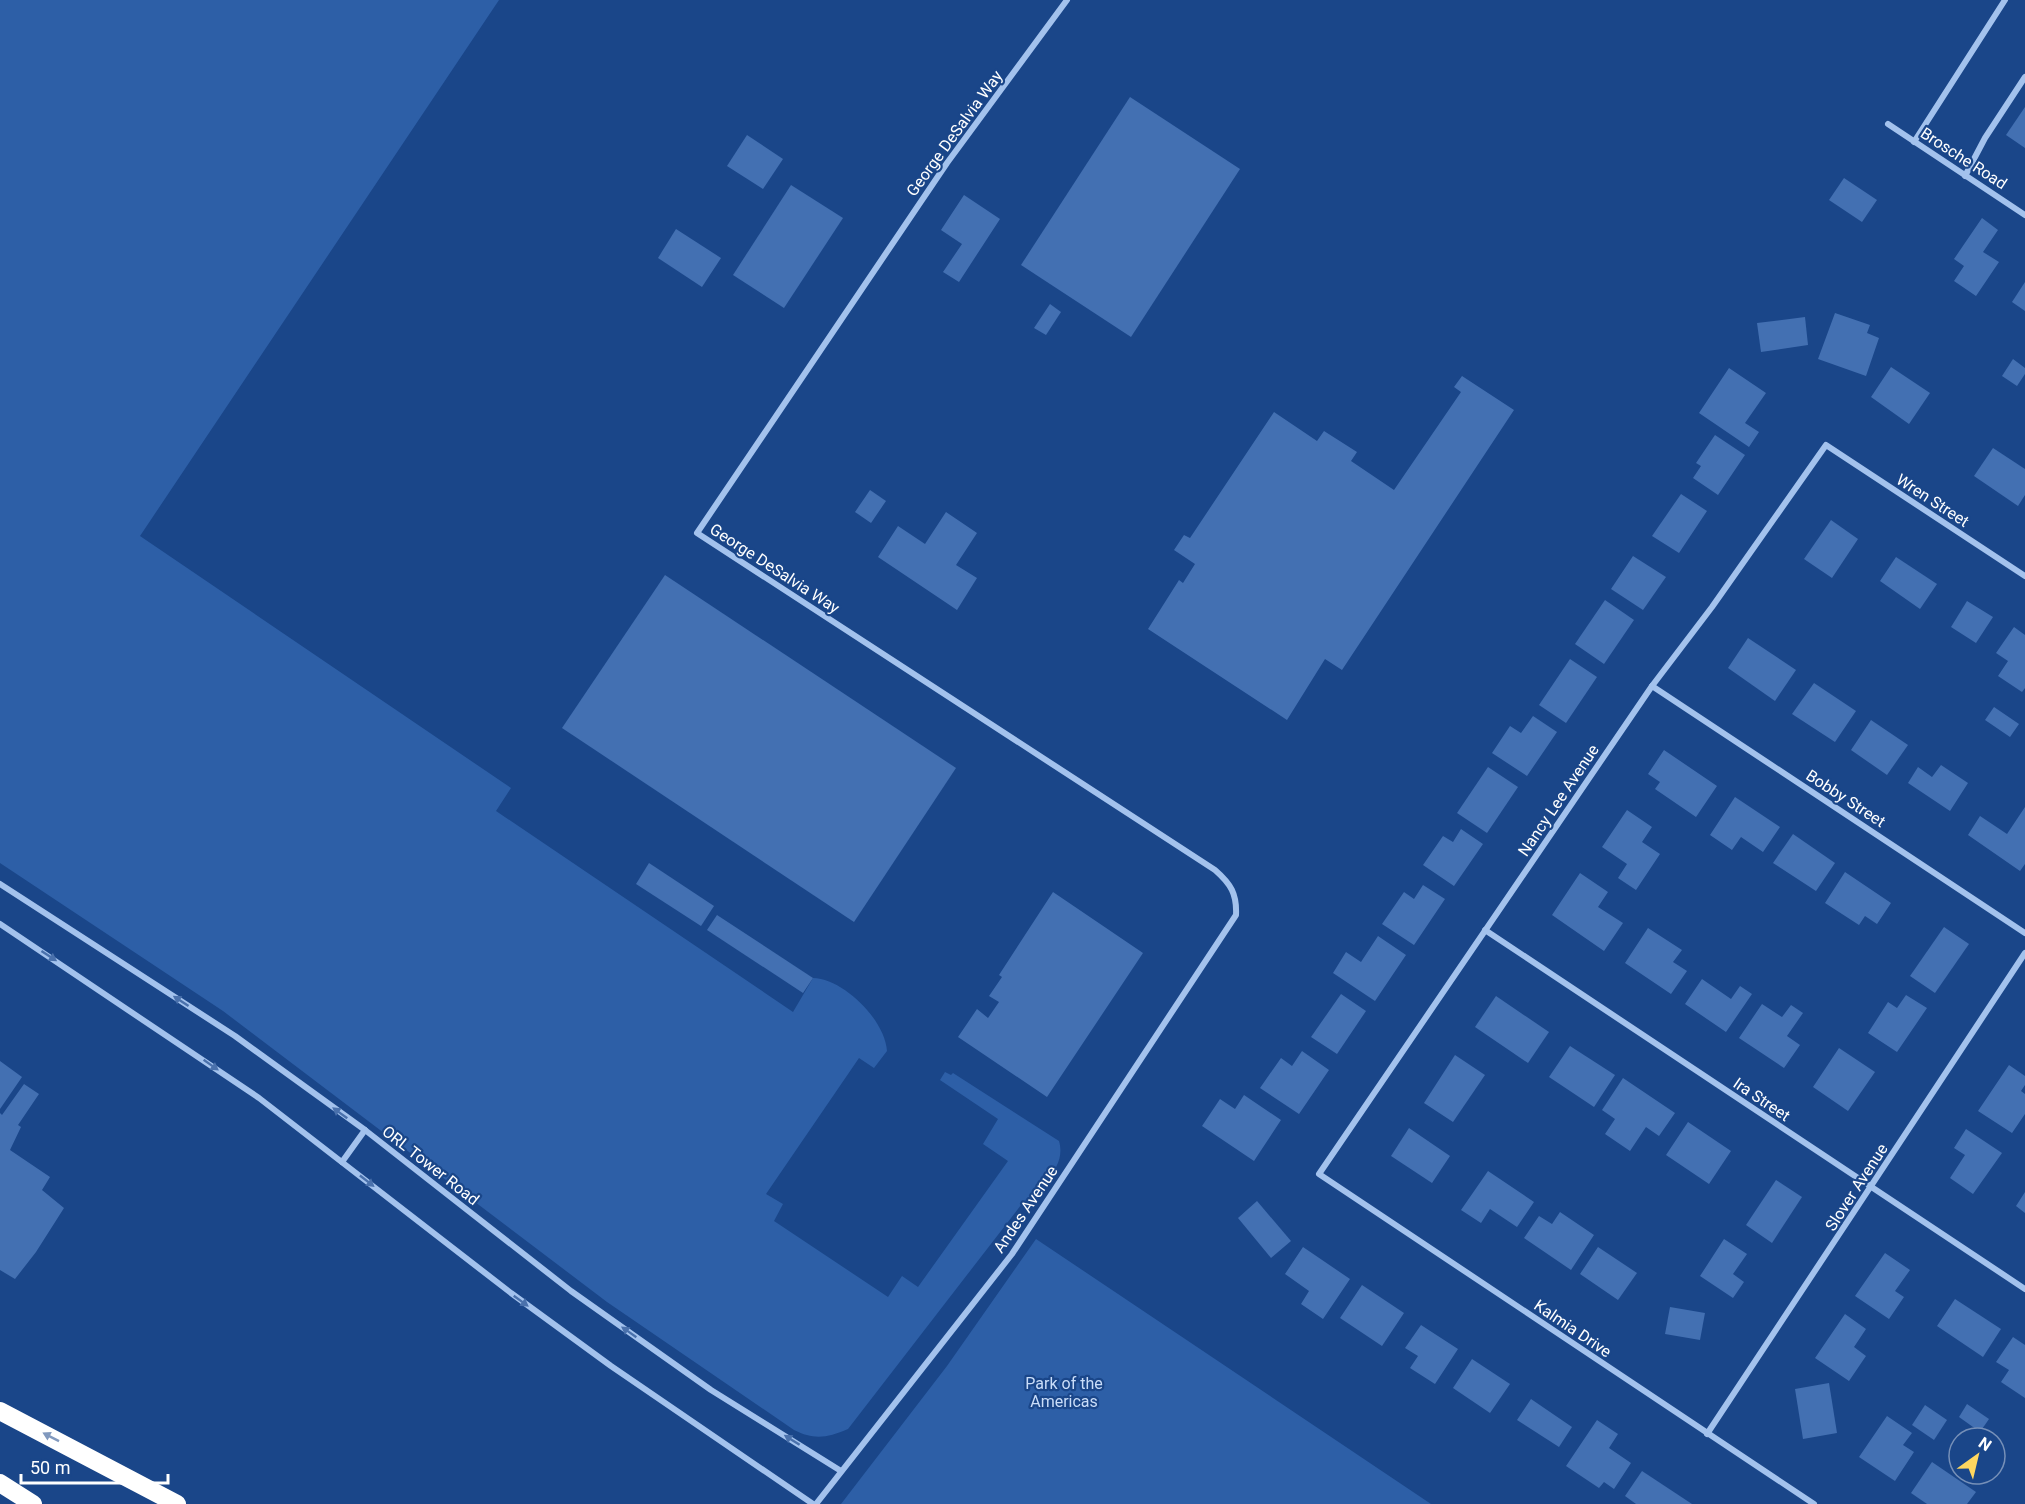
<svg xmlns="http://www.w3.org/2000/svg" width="2025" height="1504" font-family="Roboto,sans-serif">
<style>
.green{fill:#2d5fa7}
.building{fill:#4370b2}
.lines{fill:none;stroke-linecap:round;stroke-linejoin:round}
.minor{stroke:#a3c2ed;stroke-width:6}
.motorway{stroke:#fff;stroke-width:18}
.oneway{fill:#4a71ac}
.oneway2{fill:#8199be}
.labels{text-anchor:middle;stroke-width:4.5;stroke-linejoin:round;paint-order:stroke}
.street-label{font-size:16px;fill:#fff;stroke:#1a4689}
.park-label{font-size:16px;fill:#c9ddf9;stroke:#1a4689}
</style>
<rect width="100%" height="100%" fill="#1a4689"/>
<!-- green -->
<g class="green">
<path d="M0,0h499l-359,536 371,252 -15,23 297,201 20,-34c31,1 72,42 74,73l-13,17 -15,-10 -93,136 17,10 -9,17 114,76 14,-21 16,11 90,-126 -25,-17 15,-25 -58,-39 5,-8 6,3 2,-2 106,68c8,27 -20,47 -38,64l-173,224c-21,9 -34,11 -54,1l-187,-128 -384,-291 -223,-148z"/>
<polygon points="1036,1239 1431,1504 841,1504 947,1366"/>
</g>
<!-- building -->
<g class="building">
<polygon points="1130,97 1240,169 1131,337 1021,265"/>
<polygon points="2025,107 2025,148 2006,135"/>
<polygon points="747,135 783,159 763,189 727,166"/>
<polygon points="1844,178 1877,200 1862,222 1829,200"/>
<polygon points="791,185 843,218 784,308 733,275"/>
<polygon points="964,195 1000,219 959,282 943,272 962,244 941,230"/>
<polygon points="1982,218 1998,230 1983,252 1999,262 1976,296 1954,281 1964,266 1954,259"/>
<polygon points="676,229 721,258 702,287 658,258"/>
<polygon points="2025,282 2025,311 2012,302"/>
<polygon points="1050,304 1061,312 1046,335 1034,328"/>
<polygon points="1835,313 1870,325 1867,333 1879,338 1866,376 1818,359"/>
<polygon points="1805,317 1808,345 1761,352 1757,323"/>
<polygon points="2013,359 2025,368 2025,374 2017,386 2002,376"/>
<polygon points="1891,367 1930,393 1909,424 1871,397"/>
<polygon points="1729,368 1766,393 1745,423 1759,432 1749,447 1699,413"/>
<polygon points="1462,376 1514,410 1342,670 1325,659 1287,720 1148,629 1179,580 1183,583 1195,564 1174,550 1184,535 1190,538 1274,412 1317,441 1324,431 1357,452 1351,461 1394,490 1461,392 1454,387"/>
<polygon points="1715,435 1745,455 1718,495 1693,478 1701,466 1696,463"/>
<polygon points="1993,448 2025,469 2025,495 2018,506 1974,476"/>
<polygon points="870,490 886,501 871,523 855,512"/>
<polygon points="1681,494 1707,511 1679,553 1652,536"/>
<polygon points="946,512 977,533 956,565 977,578 957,610 878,557 898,526 925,544"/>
<polygon points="1831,520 1858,539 1832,578 1804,559"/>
<polygon points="1633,556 1666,577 1643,610 1611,589"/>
<polygon points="1896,557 1937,584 1920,609 1880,581"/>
<polygon points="665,575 956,768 854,922 562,728"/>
<polygon points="1605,600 1634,620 1604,664 1575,644"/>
<polygon points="1967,601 1993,617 1976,643 1951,627"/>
<polygon points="2014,627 2025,635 2025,688 2022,692 1998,676 2008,661 1996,653"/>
<polygon points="1748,638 1796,670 1775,701 1728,668"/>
<polygon points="1570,659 1597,677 1566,723 1539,705"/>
<polygon points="1814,683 1856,711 1835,742 1792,714"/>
<polygon points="1994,707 2019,724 2010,737 1985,720"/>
<polygon points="1533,716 1557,732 1527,776 1492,753 1510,726 1521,733"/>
<polygon points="1871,720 1908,745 1887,775 1851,750"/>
<polygon points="1664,750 1717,786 1696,817 1655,789 1660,782 1648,774"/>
<polygon points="1941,765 1968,783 1950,811 1908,783 1918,767 1932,777"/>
<polygon points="1488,767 1518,787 1487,833 1457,813"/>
<polygon points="1735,797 1780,827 1763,852 1741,837 1732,850 1710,835"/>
<polygon points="2025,807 2025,864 2020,871 1968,835 1980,816 2007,834"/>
<polygon points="1627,810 1652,827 1642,842 1660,854 1636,890 1618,878 1627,864 1602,847"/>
<polygon points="1461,829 1483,844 1454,886 1423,865 1443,836 1453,842"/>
<polygon points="1793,834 1835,863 1816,891 1773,863"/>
<polygon points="649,863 714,906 701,926 636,884"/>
<polygon points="1845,872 1891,903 1877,924 1865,916 1859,925 1825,903"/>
<polygon points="1580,873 1608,892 1598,907 1623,923 1604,951 1552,915"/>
<polygon points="1423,885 1445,899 1414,945 1382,924 1404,892 1414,899"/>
<polygon points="1053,892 1143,953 1047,1097 958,1037 977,1009 988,1018 999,1002 989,996 1002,977 999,975"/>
<polygon points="717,915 813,978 803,993 707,930"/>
<polygon points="1944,927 1969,944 1935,993 1910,976"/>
<polygon points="1648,928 1682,950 1673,962 1687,971 1671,994 1625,963"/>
<polygon points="1378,936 1406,955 1375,1001 1333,973 1346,952 1361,962"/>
<polygon points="1702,979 1731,999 1740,986 1752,994 1726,1032 1685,1004"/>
<polygon points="1341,994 1366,1011 1337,1054 1311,1037"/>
<polygon points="1906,995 1927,1008 1897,1052 1868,1033 1888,1002 1897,1008"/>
<polygon points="1496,996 1549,1032 1528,1063 1475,1027"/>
<polygon points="1762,1004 1782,1017 1791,1005 1803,1013 1787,1036 1800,1045 1784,1068 1739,1038"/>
<polygon points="1570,1046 1615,1075 1594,1107 1549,1077"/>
<polygon points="1839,1048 1875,1072 1848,1111 1813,1087"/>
<polygon points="1302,1051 1329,1070 1299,1114 1260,1088 1281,1058 1292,1066"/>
<polygon points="1455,1055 1485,1075 1453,1122 1424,1103"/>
<polygon points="0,1061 22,1077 0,1109"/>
<polygon points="2009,1065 2025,1076 2025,1085 2021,1091 2025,1094 2025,1114 2012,1133 1978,1111"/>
<polygon points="1623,1078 1675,1113 1659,1136 1646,1127 1630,1151 1605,1134 1615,1119 1602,1110"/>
<polygon points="24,1084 39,1094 18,1125 21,1127 10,1150 50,1177 42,1190 64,1208 36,1252 15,1279 0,1270 0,1113 2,1115"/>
<polygon points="1244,1095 1281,1120 1254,1161 1202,1126 1220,1099 1235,1109"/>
<polygon points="1688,1122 1731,1151 1709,1184 1666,1155"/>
<polygon points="1409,1128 1450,1156 1432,1183 1391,1156"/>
<polygon points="1966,1129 2002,1153 1973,1194 1950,1178 1965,1155 1954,1148"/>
<polygon points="1488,1171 1534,1202 1517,1227 1490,1209 1481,1223 1461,1210"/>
<polygon points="1776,1180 1802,1197 1772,1243 1746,1225"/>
<polygon points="2025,1192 2025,1213 2016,1206"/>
<polygon points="1257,1201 1291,1241 1271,1258 1238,1218"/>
<polygon points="1560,1212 1594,1235 1571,1270 1524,1238 1539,1216 1552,1224"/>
<polygon points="1724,1239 1747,1254 1733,1274 1744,1282 1733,1298 1700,1276"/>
<polygon points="1303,1247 1350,1279 1323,1319 1301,1304 1309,1291 1285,1274"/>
<polygon points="1598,1247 1637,1273 1618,1300 1580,1274"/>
<polygon points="1885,1253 1910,1270 1895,1291 1904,1297 1889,1319 1855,1296"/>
<polygon points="1362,1285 1404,1313 1382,1346 1340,1318"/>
<polygon points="1955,1299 2001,1329 1983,1357 1937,1326"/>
<polygon points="1670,1307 1705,1313 1700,1340 1665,1334"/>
<polygon points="1845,1314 1866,1329 1854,1347 1866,1356 1849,1381 1815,1358"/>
<polygon points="1421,1325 1458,1349 1435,1384 1410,1368 1418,1356 1405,1348"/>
<polygon points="2013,1337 2025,1345 2025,1398 2001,1382 2009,1370 1996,1362"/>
<polygon points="1472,1359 1510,1384 1490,1413 1453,1388"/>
<polygon points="1829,1383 1837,1433 1803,1439 1795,1389"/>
<polygon points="1531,1399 1572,1427 1559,1447 1517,1420"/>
<polygon points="1967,1404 1989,1419 1980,1432 1959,1417"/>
<polygon points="1925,1405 1947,1420 1934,1440 1912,1425"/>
<polygon points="1887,1416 1912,1433 1903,1445 1914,1452 1895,1481 1859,1457"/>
<polygon points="1597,1420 1618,1434 1609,1448 1631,1463 1614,1489 1604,1482 1599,1488 1566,1466"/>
<polygon points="1995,1452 2003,1457 1995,1469"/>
<polygon points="1932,1462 1976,1492 1967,1504 1927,1504 1911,1493"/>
<polygon points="1642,1471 1692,1504 1636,1504 1625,1496"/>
</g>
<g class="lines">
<!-- minor -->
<g class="minor">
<polyline points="1888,124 2025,215"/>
<polyline points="1914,142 2005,0"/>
<polyline points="1965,176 1985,138 2025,77"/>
<polyline points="1652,686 2025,933"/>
<polyline points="0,884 235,1036 365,1130 571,1291 711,1390 841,1471"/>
<polyline points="0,924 259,1098 511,1293 611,1366 813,1504"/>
<polyline points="1485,930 2025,1289"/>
<polyline points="342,1162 365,1130"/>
<polyline points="1707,1434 2025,953"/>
<path d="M816,1504l196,-250 224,-339c1,-21 -5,-31 -21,-45l-518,-337 250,-370 120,-163"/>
<polyline points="1814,1504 1319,1174 1652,686 1712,607 1826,445 2025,576"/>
</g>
<!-- motorway -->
<g class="motorway">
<polyline points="0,1411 177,1504"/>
<polyline points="0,1483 33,1504"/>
</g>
</g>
<!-- one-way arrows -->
<defs><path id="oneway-solid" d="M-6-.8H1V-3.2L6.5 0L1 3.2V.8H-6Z" transform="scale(1.5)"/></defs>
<g class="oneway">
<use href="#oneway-solid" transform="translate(49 956) rotate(33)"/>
<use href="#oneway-solid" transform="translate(181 1001) rotate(-147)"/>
<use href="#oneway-solid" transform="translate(211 1065) rotate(35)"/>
<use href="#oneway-solid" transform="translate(340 1113) rotate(-144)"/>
<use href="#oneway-solid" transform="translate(367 1181) rotate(38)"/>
<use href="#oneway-solid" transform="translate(521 1301) rotate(36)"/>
<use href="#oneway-solid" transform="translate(629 1332) rotate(-145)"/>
<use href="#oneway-solid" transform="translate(792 1440) rotate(-148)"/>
</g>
<use class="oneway2" href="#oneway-solid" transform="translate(51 1437) rotate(-153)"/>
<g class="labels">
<!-- street labels -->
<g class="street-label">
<text transform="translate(954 133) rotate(-54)" y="6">George DeSalvia Way</text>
<text transform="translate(1964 158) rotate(33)" y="6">Brosche Road</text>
<text transform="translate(1933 500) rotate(33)" y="6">Wren Street</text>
<text transform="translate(775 568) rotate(33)" y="6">George DeSalvia Way</text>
<text transform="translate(1846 798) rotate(33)" y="6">Bobby Street</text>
<text transform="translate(1558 800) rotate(-56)" y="6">Nancy Lee Avenue</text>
<text transform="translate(1762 1099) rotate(34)" y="6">Ira Street</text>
<text transform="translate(431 1165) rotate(38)" y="6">ORL Tower Road</text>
<text transform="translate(1856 1187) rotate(-57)" y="6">Slover Avenue</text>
<text transform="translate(1025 1209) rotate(-56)" y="6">Andes Avenue</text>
<text transform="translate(1573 1328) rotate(34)" y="6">Kalmia Drive</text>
</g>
<!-- park labels -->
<g class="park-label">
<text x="1064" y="1389">Park of the<tspan x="1064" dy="18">Americas</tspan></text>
</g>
</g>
<!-- north arrow -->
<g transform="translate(1977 1456) rotate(34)"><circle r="28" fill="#1a4689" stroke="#7690b8" stroke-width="1.5"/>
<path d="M0-4.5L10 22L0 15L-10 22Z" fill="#ffd75f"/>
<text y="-9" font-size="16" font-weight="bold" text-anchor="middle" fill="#ffffff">N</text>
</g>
<!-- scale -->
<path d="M21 1474v9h147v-9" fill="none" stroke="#ffffff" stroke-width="3"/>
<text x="30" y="1474" font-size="18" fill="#ffffff" stroke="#1a4689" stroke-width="4.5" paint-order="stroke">50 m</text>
</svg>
